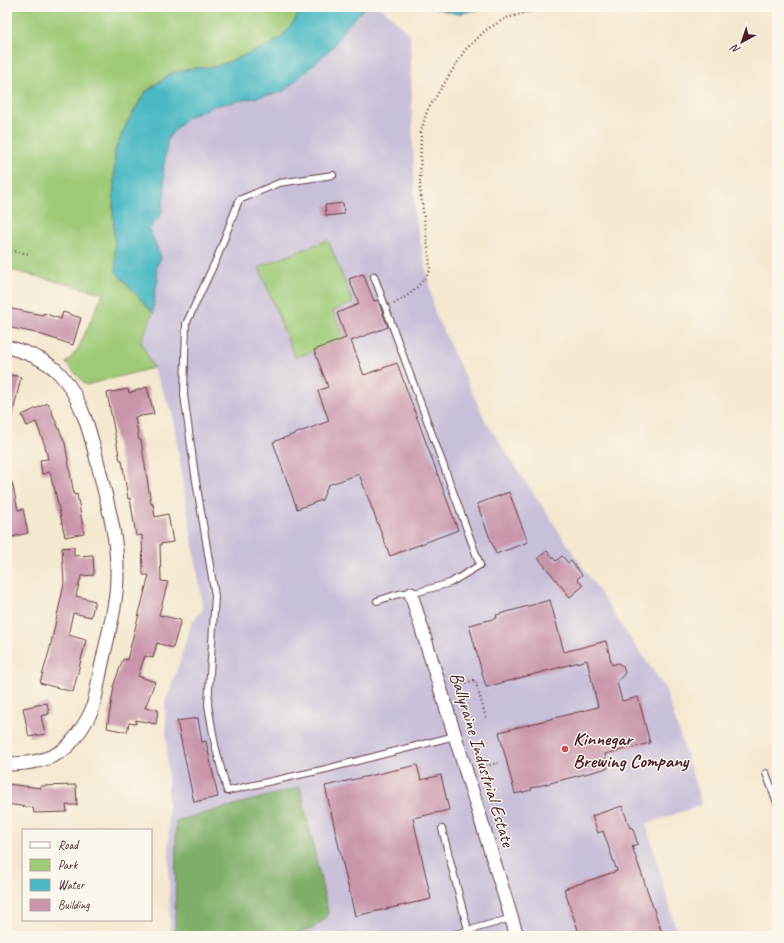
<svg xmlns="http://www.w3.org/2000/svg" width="784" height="943" font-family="Caveat,sans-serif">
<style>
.industrial{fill:#c8bfd8}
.green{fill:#9fca77;stroke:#747451}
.forest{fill:#7fae68;stroke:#64664a}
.water{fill:#4bb9c4;stroke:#4a6c78}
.building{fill:#c995ab}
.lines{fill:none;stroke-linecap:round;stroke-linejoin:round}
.lane-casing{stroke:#643d44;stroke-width:8}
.street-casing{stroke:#643d44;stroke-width:15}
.path{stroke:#643d44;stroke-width:2.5;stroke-dasharray:1 3;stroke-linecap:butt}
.lane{stroke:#fff;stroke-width:6}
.street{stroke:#fff;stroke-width:13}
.poi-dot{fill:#d1495b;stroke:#fbf7ec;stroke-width:1.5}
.labels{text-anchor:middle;stroke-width:3;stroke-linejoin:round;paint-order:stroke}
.poi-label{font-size:19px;font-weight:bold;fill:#4a1f2b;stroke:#fbf7ec;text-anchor:start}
.street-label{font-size:19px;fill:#4a1f2b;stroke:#fbf7ec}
</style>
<rect width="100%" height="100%" fill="#fbf7ec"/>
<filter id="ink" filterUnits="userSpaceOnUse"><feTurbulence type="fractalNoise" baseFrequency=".025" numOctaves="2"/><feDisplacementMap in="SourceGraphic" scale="8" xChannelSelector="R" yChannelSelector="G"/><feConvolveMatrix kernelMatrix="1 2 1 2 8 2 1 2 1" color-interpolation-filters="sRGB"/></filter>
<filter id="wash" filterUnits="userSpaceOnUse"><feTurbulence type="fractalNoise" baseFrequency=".012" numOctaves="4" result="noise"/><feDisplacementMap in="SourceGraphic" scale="16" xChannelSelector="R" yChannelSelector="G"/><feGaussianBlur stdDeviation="0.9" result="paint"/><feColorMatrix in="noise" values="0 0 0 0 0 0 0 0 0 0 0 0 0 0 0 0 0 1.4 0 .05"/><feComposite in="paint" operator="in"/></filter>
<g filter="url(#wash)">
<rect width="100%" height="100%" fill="#f4e8d0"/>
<!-- industrial -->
<polygon class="industrial" points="365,7 381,7 410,35 415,215 435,313 486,422 630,638 665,688 702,805 646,824 678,936 170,936 168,783 165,702 174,679 192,622 203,609 172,412 141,341 153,313 155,291 158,281 156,268 161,256 149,229 161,215 165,191 163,171 168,137 186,118 214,106 283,92 333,47 345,28"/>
<!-- green -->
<g class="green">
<polygon points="7,7 302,7 295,20 283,36 272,44 215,67 194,68 171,73 145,92 127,123 115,150 113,214 145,304 153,313 141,341 153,368 86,385 66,363 78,349 103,293 7,269"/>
<polygon points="328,240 353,303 333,311 344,339 295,358 259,267"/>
</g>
<!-- forest -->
<polygon class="forest" points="300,787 328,912 325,919 312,929 283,936 175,936 176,821"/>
<!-- water -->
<g class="water">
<polygon points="302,7 365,7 345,28 333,47 283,92 214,106 186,118 168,138 163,171 165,191 161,215 149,229 161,257 156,268 158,281 155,291 153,313 116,272 113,214 115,150 127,123 145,93 171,73 194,68 215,67 272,44 283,36 295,20"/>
<polygon points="429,7 491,7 457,14"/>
</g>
<g id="blocks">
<!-- building -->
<g class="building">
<polygon points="343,203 344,214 326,216 325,205"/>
<polygon points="363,274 374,301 378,300 388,327 351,341 364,375 397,363 458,530 390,556 359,474 328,485 322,500 297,509 273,442 329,421 318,391 328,387 314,350 346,338 337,313 359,304 349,279"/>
<polygon points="7,308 43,315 43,313 61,319 63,312 81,318 73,345 36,333 7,327"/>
<polygon points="7,374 21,377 12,417 7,416"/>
<polygon points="147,387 154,414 135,417 139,440 141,440 151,504 153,504 155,517 168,514 173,542 160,544 161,581 168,582 159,615 181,620 173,648 157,643 153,658 145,656 138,676 155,682 145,708 158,710 156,724 136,720 136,724 129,723 127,732 107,728 114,687 113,687 123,659 127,660 149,575 143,575 142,535 136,536 130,498 128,499 122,460 120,460 107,393 128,389 129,393"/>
<polygon points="48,403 65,443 74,495 77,494 84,533 65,537 54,486 53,486 50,472 42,474 40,460 48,459 45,446 36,422 27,426 22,415"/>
<polygon points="12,482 18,510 23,509 28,533 12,537 11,530 7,531 7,483"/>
<polygon points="509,492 528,542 496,554 477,504"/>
<polygon points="74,547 74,556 93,555 94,575 81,576 76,596 95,601 91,617 73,613 68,635 86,640 73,692 40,683 50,648 64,584 62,548"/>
<polygon points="547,551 556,561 562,556 568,563 571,561 582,575 577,579 583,586 570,597 538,558"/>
<polygon points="550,600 564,652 606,641 612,665 618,663 623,666 625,673 617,682 622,701 638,697 650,743 605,754 608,768 531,788 532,790 515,794 499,732 598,707 587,660 486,687 469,625 497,618 496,615"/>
<polygon points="47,703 49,714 41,716 45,734 29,737 23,708"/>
<polygon points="198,718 202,742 206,741 218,797 194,802 177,721"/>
<polygon points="417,765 421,780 441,775 449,810 413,818 431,899 355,916 325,786"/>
<polygon points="7,784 41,788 40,786 76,785 77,805 66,805 67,812 34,813 33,808 7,804"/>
<polygon points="622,806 630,828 632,827 638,844 632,846 663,936 580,936 564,889 617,871 603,831 598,833 592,816"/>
</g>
</g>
</g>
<g filter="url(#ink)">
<use href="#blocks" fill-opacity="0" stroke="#643d44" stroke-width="1"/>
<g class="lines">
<defs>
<g id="lane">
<polyline points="333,175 279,183 239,200 217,258 186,324 184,395 195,475 215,596 208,705 215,745 227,791 326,769 455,736"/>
<polyline points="374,276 480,565 450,583 411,594 404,593 395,595 377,601"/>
<polyline points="766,773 777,803"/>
<polyline points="442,829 468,930"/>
<polyline points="449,936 512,918"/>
</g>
<g id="street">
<path d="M7,347c20,5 39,12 53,27 24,26 33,70 41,103 8,32 17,65 16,98 0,31 -10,63 -16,93 -3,13 -5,32 -10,44 -6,12 -13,23 -22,33 -16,16 -40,19 -62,19"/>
<polyline points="411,594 517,936"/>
</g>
</defs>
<!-- lane casing -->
<use href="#lane" class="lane-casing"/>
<!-- street casing -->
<use href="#street" class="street-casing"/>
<!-- path -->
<g class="path">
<polyline points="7,250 29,254"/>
<polyline points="394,304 410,294 421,283 430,271 429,255 420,189 421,132 427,111 465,50 486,30 506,18 547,7"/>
<polyline points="454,686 475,680 486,718"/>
<polyline points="478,768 501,762"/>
</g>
<!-- lane -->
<use href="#lane" class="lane"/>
<!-- street -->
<use href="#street" class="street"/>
</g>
</g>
<!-- markers -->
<circle class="poi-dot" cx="565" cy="749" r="4"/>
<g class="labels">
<!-- poi labels -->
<g class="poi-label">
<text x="573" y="745">Kinnegar<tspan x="573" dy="22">Brewing Company</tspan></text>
</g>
<!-- street labels -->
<g class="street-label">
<text transform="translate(483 759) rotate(73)" y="7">Ballyraine Industrial Estate</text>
</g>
</g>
<!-- margin -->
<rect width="784" height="943" fill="none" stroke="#fbf7ec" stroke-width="24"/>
<!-- legend -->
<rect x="22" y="829" width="130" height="92" fill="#fbf7ec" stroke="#b4a19f"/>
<rect x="30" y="842" width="20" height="6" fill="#ffffff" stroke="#b4a19f"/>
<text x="58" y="849" font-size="12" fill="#4a1f2b">Road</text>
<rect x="30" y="859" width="20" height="12" fill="#9fca77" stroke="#b4a19f"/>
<text x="58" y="869" font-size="12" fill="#4a1f2b">Park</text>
<rect x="30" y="879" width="20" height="12" fill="#4bb9c4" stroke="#b4a19f"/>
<text x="58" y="889" font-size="12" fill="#4a1f2b">Water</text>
<rect x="30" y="899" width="20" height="12" fill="#c995ab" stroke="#b4a19f"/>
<text x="58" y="909" font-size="12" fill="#4a1f2b">Building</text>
<!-- north arrow -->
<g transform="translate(742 42) rotate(220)" stroke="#fbf7ec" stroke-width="3" paint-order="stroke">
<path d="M0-3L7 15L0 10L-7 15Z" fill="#4a1f2b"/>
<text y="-6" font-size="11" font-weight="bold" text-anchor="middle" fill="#4a1f2b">N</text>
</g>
</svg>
